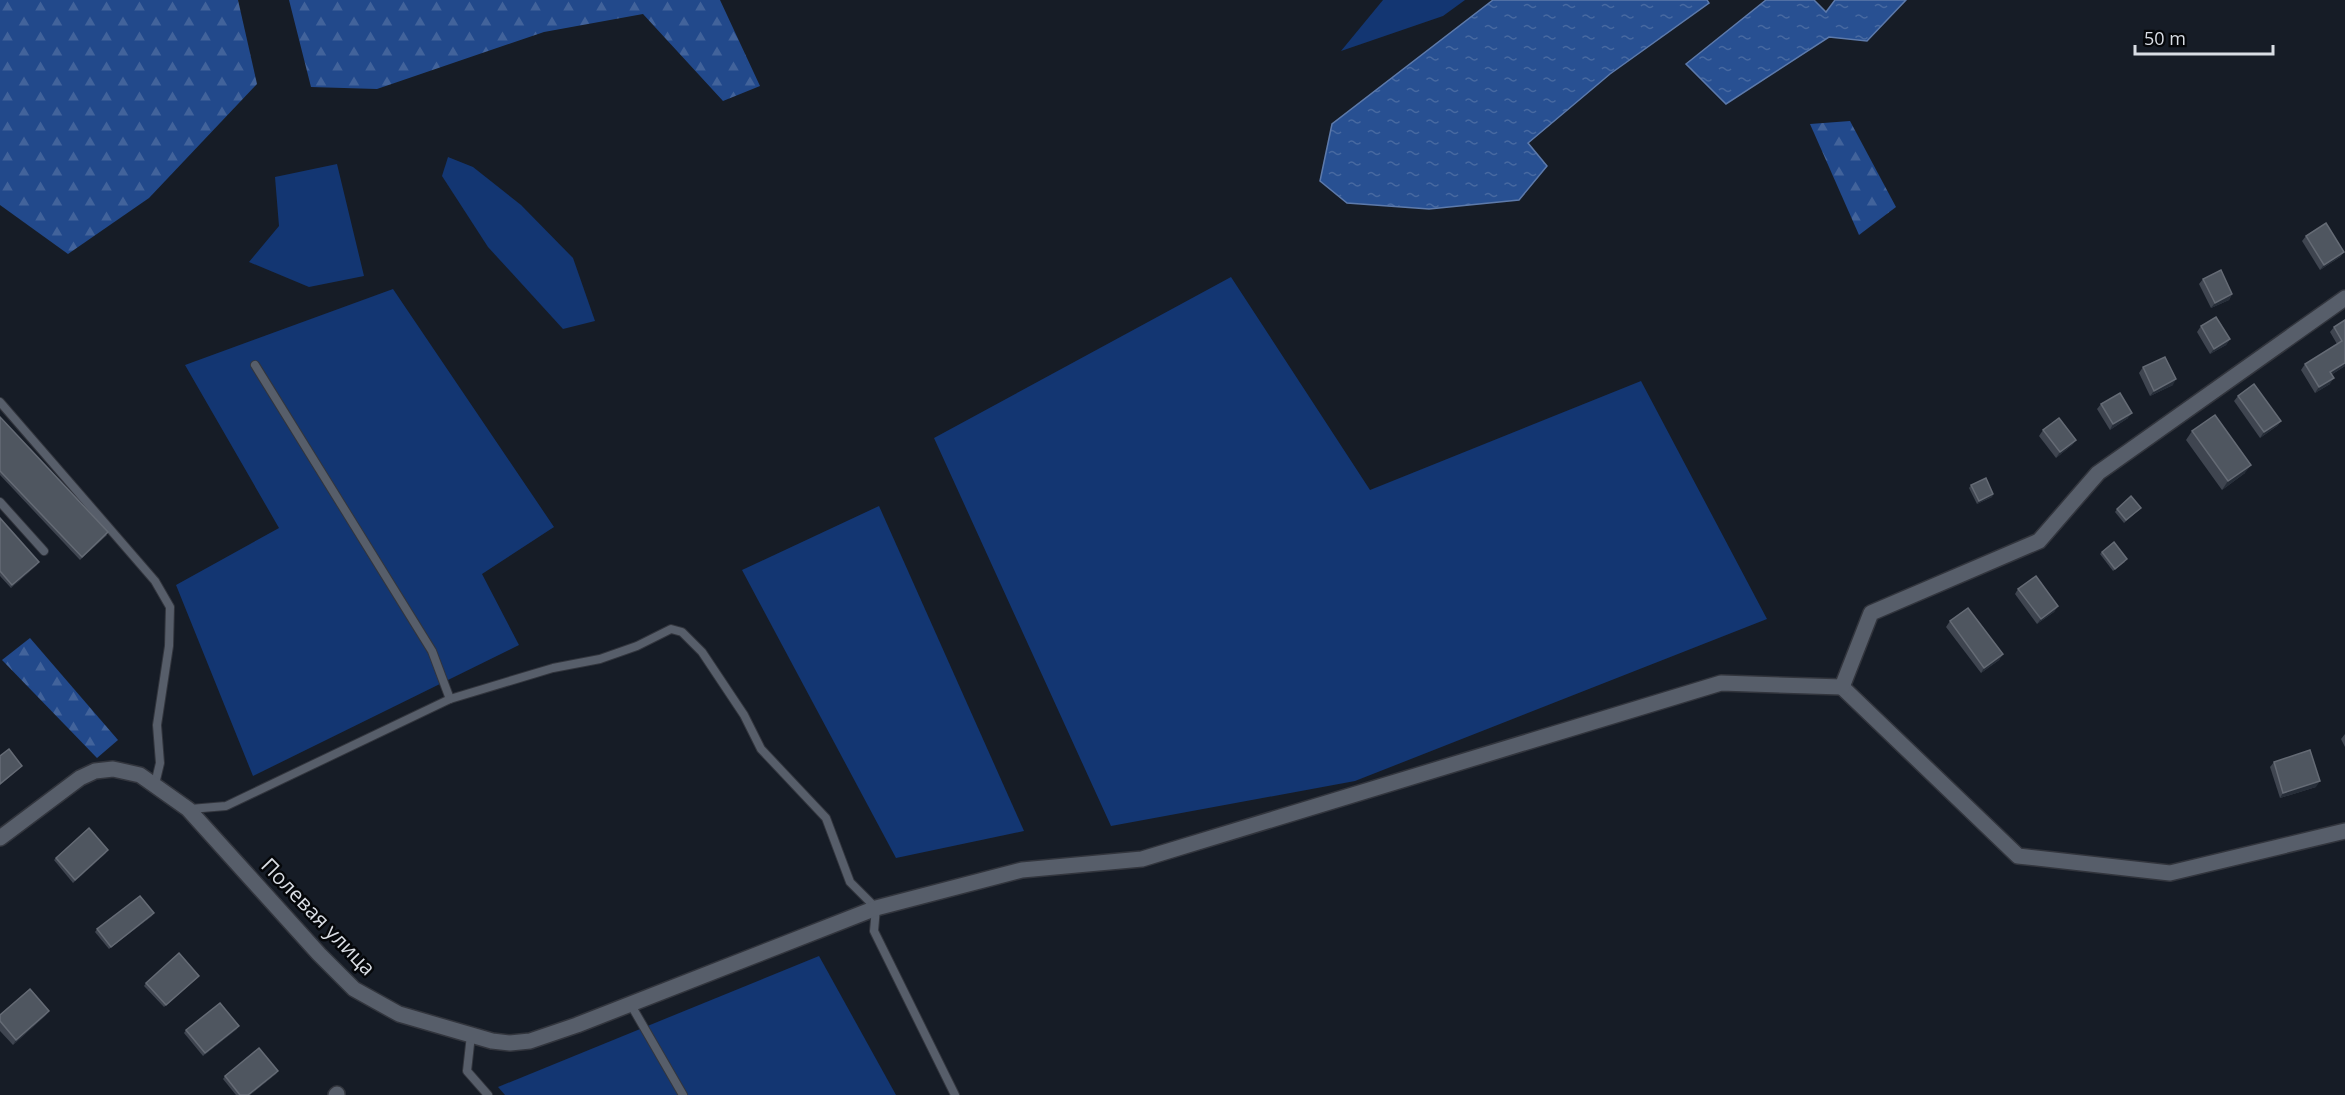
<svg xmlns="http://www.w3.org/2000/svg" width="2345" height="1095" font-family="'Open Sans',sans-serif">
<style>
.green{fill:#133672}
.forest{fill:url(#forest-firs)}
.water{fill:url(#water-ripples);stroke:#5d7aab;stroke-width:1.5}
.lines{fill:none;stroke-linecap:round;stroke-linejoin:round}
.lane-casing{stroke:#32353d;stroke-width:10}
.street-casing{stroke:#32353d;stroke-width:18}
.lane{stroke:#575e6a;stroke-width:8}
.street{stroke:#575e6a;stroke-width:15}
.wall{fill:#3f4550}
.shaded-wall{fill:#272e39}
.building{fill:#4f5660;stroke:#656b75;stroke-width:1.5}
.labels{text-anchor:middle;stroke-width:5;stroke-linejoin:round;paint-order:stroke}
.street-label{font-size:21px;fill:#d9dde4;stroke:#05070a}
</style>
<defs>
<pattern id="forest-firs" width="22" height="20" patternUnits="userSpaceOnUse" patternTransform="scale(1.5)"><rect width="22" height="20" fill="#22498b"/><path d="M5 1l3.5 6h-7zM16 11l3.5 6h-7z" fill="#42639b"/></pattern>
<pattern id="water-ripples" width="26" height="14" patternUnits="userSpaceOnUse" patternTransform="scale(1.5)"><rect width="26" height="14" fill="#285092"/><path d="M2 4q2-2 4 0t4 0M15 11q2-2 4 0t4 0" fill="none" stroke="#4769a1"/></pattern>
</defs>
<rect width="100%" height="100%" fill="#161c26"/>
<!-- green -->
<g class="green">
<polygon points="1383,0 1465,0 1443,16 1341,51"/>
<polygon points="448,157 473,167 521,205 573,258 595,321 563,329 488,247 442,176"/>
<polygon points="337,164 364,276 309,287 249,262 279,226 275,177"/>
<polygon points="1231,277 1370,490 1641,381 1767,619 1355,781 1111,826 934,438"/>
<polygon points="393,289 554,527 482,574 519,645 253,776 176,585 279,528 185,365"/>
<polygon points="879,506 1024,831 896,858 742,570"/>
<polygon points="819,956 896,1095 505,1095 498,1087"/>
</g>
<!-- forest -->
<g class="forest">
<polygon points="0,0 238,0 257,84 149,198 68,254 0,205"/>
<polygon points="289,0 720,0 760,86 723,101 643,14 544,32 377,89 311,87"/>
<polygon points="1850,121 1896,207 1859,235 1810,124"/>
<polygon points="30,638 118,740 97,758 2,660"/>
</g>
<!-- water -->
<g class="water">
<polygon points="1493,0 1707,0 1709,3 1610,74 1528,143 1547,166 1519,200 1429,209 1347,203 1320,181 1332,124"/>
<polygon points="1766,0 1814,0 1826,12 1835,0 1906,0 1867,41 1829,37 1726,104 1686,64"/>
</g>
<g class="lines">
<defs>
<g id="lane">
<polyline points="255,365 432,651 450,699"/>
<polyline points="0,402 155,581 170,607 169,646 157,725 160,763 155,784"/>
<polyline points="0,502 44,551"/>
<polyline points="190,809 226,806 450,699 553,668 600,659 637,646 671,629 682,632 702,652 744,715 761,749 826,818 850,882 876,908 874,931 955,1095"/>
<polyline points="631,1005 683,1095"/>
<polyline points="471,1035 467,1071 488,1095"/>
</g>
<g id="street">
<polyline points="1842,687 2018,856 2170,873 2345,831"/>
<polyline points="0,838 80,778 95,771 113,769 140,775 188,809 319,954 354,989 399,1014 492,1041 510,1043 530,1041 577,1025 876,908 1022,870 1142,859 1721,683 1842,687 1871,613 2039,541 2098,473 2345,298"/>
<polyline points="336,1095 337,1094"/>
</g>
</defs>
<!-- lane casing -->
<use href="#lane" class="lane-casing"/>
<!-- street casing -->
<use href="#street" class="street-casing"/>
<!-- lane -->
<use href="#lane" class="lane"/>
<!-- street -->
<use href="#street" class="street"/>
</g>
<!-- wall -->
<g class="wall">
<polygon points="2306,236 2344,252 2340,257 2320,270 2302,241"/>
<polygon points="2203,279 2232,294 2229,300 2211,308 2199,284"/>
<polygon points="2345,320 2345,366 2331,375 2330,384 2315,393 2301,370 2305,364 2337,344 2330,332 2334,327"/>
<polygon points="2201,326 2230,339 2226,345 2210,354 2197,332"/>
<polygon points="2143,367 2173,385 2150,396 2139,373"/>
<polygon points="2238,396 2281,421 2277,426 2260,438 2234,401"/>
<polygon points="2101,404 2128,418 2110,430 2097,409"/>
<polygon points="0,417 107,535 80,560 0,475"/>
<polygon points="2043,430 2076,440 2072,445 2056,458 2039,436"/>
<polygon points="2192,431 2245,473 2222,490 2186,440"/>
<polygon points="1971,485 1993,494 1992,497 1977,504 1969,488"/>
<polygon points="2141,508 2124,523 2115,512 2117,509"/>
<polygon points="0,518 37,565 11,588 0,576"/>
<polygon points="2102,552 2125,562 2113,571 2100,554"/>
<polygon points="2018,589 2058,606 2054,612 2037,624 2015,594"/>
<polygon points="1950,621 2003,654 1999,660 1981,673 1946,627"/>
<polygon points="2345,734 2345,747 2341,739"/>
<polygon points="2274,762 2316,787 2280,798 2270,767"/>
<polygon points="106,853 73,883 54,860 56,858"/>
<polygon points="152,916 109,949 95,932 97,929"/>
<polygon points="199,976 164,1007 144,986 146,983"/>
<polygon points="49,1011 45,1016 13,1045 0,1031 0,1015"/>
<polygon points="237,1029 203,1056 184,1033 186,1030"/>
<polygon points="278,1071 276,1074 250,1095 236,1095 223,1079 225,1076"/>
</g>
<!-- shaded-wall -->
<g class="shaded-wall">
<polygon points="2344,252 2340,257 2320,270 2324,265"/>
<polygon points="2232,294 2229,300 2211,308 2215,303"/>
<polygon points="2230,339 2226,345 2210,354 2214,349"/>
<polygon points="2345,363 2345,366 2326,378 2330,372"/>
<polygon points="2334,378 2330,384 2315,393 2319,387"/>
<polygon points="2176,379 2173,385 2150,396 2154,391"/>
<polygon points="2132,413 2128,418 2110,430 2113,424"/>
<polygon points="2281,421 2277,426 2260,438 2264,432"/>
<polygon points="2076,440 2072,445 2056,458 2060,452"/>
<polygon points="2251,465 2245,473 2222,490 2228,481"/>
<polygon points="1993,494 1992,497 1977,504 1979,501"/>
<polygon points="39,562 37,565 11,588 12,585"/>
<polygon points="2058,606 2054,612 2037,624 2041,619"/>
<polygon points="2003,654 1999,660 1981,673 1984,668"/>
<polygon points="22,766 20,768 0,785 0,784"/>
<polygon points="2320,781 2316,787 2280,798 2283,793"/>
<polygon points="108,850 106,853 73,883 75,880"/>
<polygon points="154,913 152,916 109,949 111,947"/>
<polygon points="49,1011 45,1016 13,1045 16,1040"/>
<polygon points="239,1026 237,1029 203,1056 205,1053"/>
<polygon points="278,1071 276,1074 250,1095 248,1095"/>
</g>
<!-- building -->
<g class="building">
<polygon points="2326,223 2344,252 2324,265 2306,236"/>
<polygon points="2221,270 2232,294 2215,303 2203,279"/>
<polygon points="2216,317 2230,339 2214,349 2201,326"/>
<polygon points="2345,320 2345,363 2330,372 2334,378 2319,387 2305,364 2342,341 2334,327"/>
<polygon points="2165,357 2176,379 2154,391 2143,367"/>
<polygon points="2254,384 2281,421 2264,432 2238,396"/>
<polygon points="2120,393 2132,413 2113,424 2101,404"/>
<polygon points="2215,415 2251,465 2228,481 2192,431"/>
<polygon points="0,417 108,532 82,557 0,471"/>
<polygon points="2059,418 2076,440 2060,452 2043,430"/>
<polygon points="1986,478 1993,494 1979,501 1971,485"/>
<polygon points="2131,496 2141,508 2126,520 2117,509"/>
<polygon points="0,518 39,562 12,585 0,571"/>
<polygon points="2114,542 2127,559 2115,569 2102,552"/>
<polygon points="2036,576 2058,606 2041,619 2018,589"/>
<polygon points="1968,608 2003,654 1984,668 1950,621"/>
<polygon points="9,749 22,766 0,784 0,756"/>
<polygon points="2310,750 2320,781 2283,793 2274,762"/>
<polygon points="89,828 108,850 75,880 56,858"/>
<polygon points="140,896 154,913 111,947 97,929"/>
<polygon points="179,953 199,976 166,1005 146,983"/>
<polygon points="30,989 49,1011 16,1040 0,1021 0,1015"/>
<polygon points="220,1003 239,1026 205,1053 186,1030"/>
<polygon points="259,1048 278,1071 248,1095 240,1095 225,1076"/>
</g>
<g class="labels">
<!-- street labels -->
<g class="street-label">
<text transform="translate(318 917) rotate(46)" y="7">Полевая улица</text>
</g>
</g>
<!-- scale -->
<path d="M2135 45v9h138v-9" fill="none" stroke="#d9dde4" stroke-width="3"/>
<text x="2144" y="45" font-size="18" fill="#d9dde4" stroke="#05070a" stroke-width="4.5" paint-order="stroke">50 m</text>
</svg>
